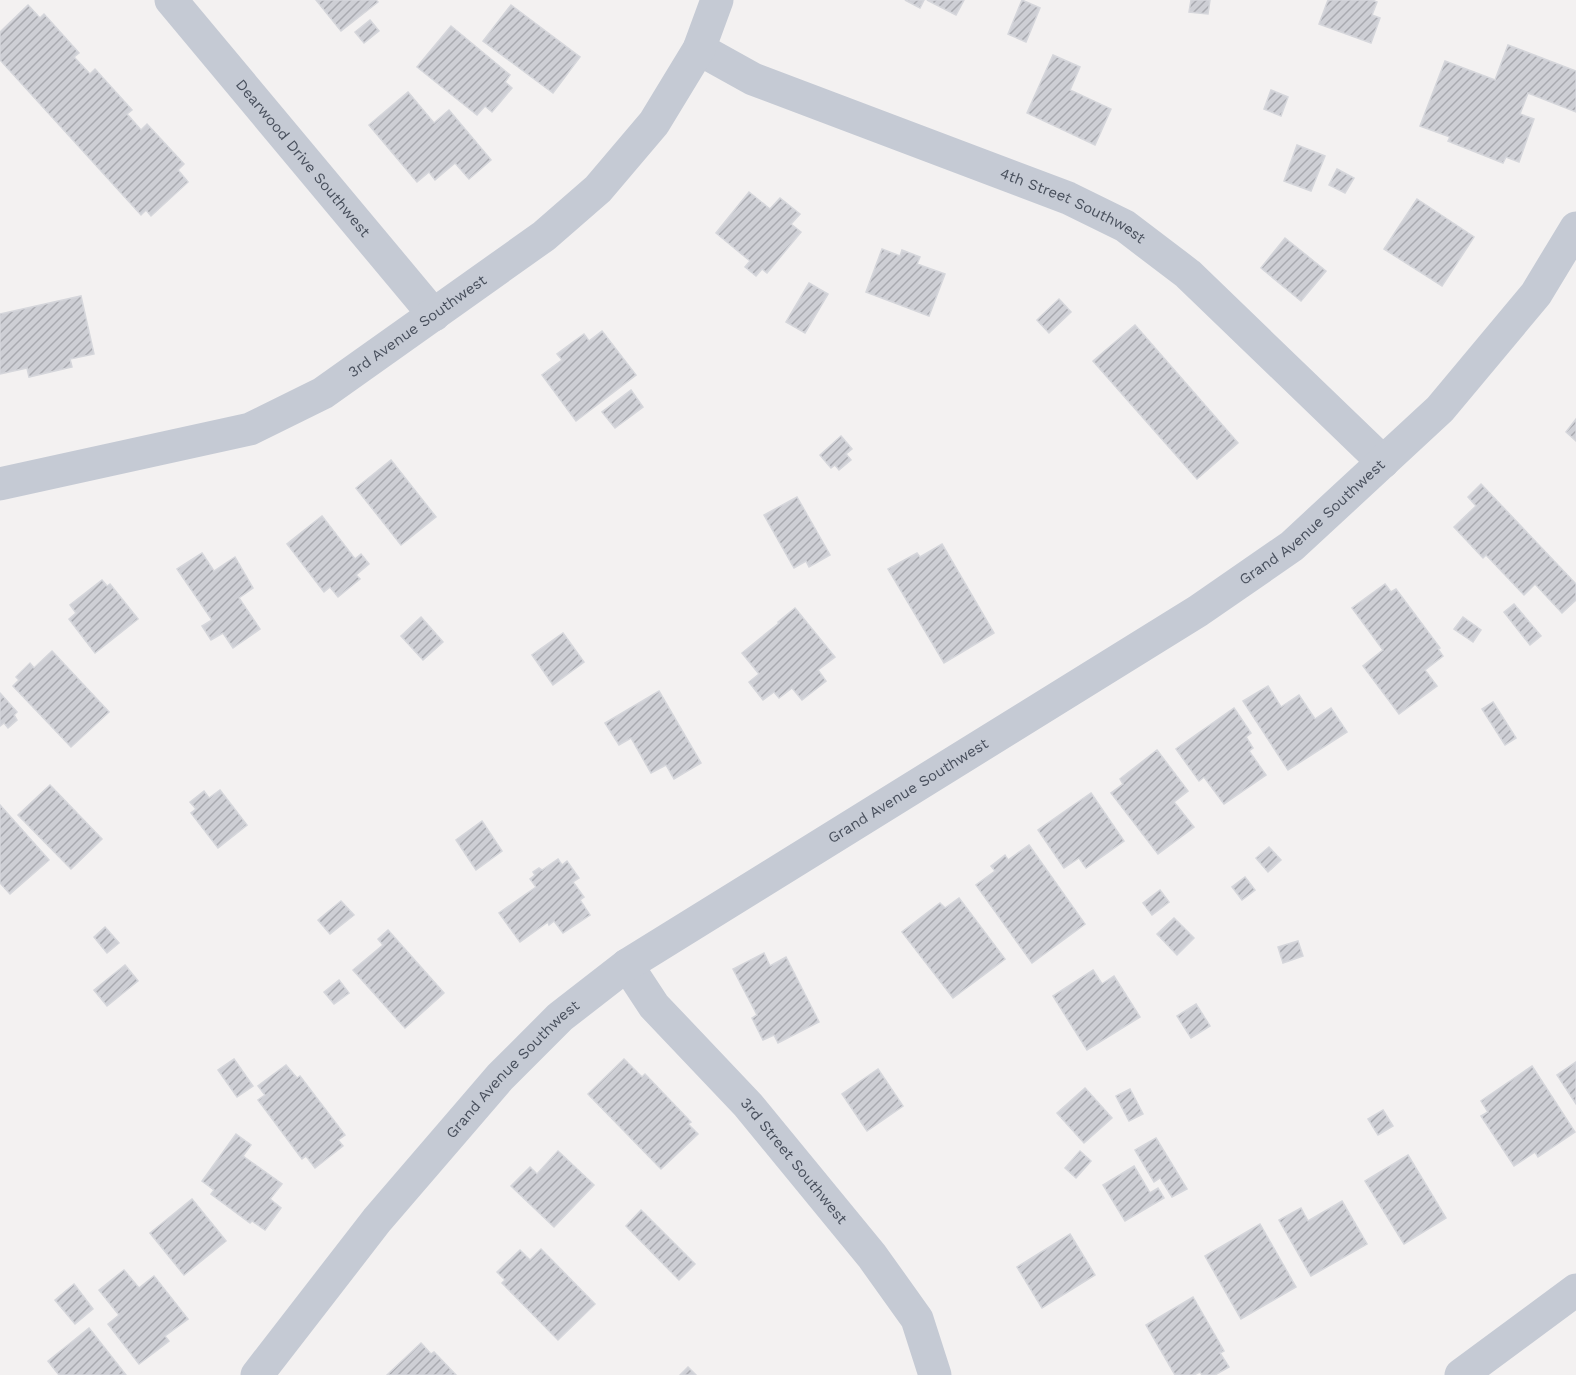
<svg xmlns="http://www.w3.org/2000/svg" width="1576" height="1375" font-family="'Work Sans',sans-serif">
<style>
.building{fill:url(#building-hatch);stroke:#d5d6db;stroke-width:1.5}
.lines{fill:none;stroke-linecap:round;stroke-linejoin:round}
.street{stroke:#c5cad4;stroke-width:33}
.labels{text-anchor:middle;stroke-width:4.5;stroke-linejoin:round;paint-order:stroke}
.street-label{font-size:15px;fill:#49505d;stroke:#fff}
</style>
<defs>
<pattern id="building-hatch" width="6" height="6" patternUnits="userSpaceOnUse" patternTransform="scale(1.5)"><rect width="6" height="6" fill="#cecfd5"/><path d="M-1 1l2-2M0 6l6-6M5 7l2-2" fill="none" stroke="#a9aab0"/></pattern>
</defs>
<rect width="100%" height="100%" fill="#f3f1f1"/>
<!-- building -->
<g class="building">
<polygon points="316,0 376,0 378,2 341,31"/>
<polygon points="905,0 924,0 920,8"/>
<polygon points="927,0 964,0 956,15"/>
<polygon points="1022,0 1040,8 1026,42 1008,34"/>
<polygon points="1191,0 1210,0 1208,14 1189,12"/>
<polygon points="1328,0 1372,0 1377,2 1372,15 1380,18 1371,43 1319,24"/>
<polygon points="28,5 40,18 44,14 79,53 74,57 90,74 95,69 132,110 127,114 141,130 147,124 184,164 178,170 188,182 151,216 146,210 141,215 0,60 0,32"/>
<polygon points="511,5 580,57 553,93 483,41"/>
<polygon points="370,20 379,31 364,43 355,32"/>
<polygon points="451,26 510,75 505,82 512,88 492,112 485,106 477,115 417,67"/>
<polygon points="1508,45 1576,71 1576,112 1528,93 1520,114 1534,119 1519,162 1506,157 1503,163 1448,141 1450,137 1420,126 1445,61 1495,80"/>
<polygon points="1053,55 1080,67 1070,90 1111,109 1095,145 1027,113"/>
<polygon points="1271,90 1288,97 1281,116 1264,109"/>
<polygon points="408,92 434,123 449,110 491,160 469,179 455,163 435,180 429,172 417,182 369,125"/>
<polygon points="1297,145 1325,156 1311,191 1284,181"/>
<polygon points="1337,169 1354,178 1345,193 1329,185"/>
<polygon points="749,192 770,209 780,198 800,214 791,224 801,232 767,273 762,269 756,276 745,267 750,261 716,233"/>
<polygon points="1417,199 1474,237 1442,286 1384,249"/>
<polygon points="1285,238 1326,271 1301,301 1261,268"/>
<polygon points="882,249 900,256 902,250 920,257 917,264 945,274 929,316 866,292"/>
<polygon points="809,283 828,294 805,333 786,322"/>
<polygon points="81,296 94,354 70,359 72,367 29,377 27,368 0,374 0,314"/>
<polygon points="1059,299 1071,312 1049,333 1037,320"/>
<polygon points="1135,325 1238,443 1197,479 1093,361"/>
<polygon points="602,331 636,375 576,421 542,375 562,360 557,354 584,334 589,341"/>
<polygon points="631,390 643,407 615,428 602,412"/>
<polygon points="1576,419 1576,441 1566,432"/>
<polygon points="841,436 852,449 846,454 851,460 839,470 835,465 831,468 820,455"/>
<polygon points="391,460 436,517 401,545 356,488"/>
<polygon points="1481,484 1576,584 1576,600 1562,613 1535,584 1524,595 1486,555 1483,558 1454,527 1476,506 1468,497"/>
<polygon points="797,497 830,555 809,567 806,561 794,568 764,515"/>
<polygon points="322,516 355,559 361,554 369,564 356,575 360,579 338,597 330,587 324,592 287,544"/>
<polygon points="942,544 994,633 944,663 888,569 917,553 920,557"/>
<polygon points="202,553 214,571 235,557 253,588 239,598 260,629 233,648 223,633 211,640 202,626 212,620 177,569"/>
<polygon points="102,580 107,586 110,584 138,619 95,653 69,619 76,613 70,605"/>
<polygon points="1385,584 1391,592 1396,589 1440,648 1438,649 1443,656 1425,670 1437,686 1399,714 1363,666 1383,650 1352,608"/>
<polygon points="1514,604 1541,636 1530,645 1504,612"/>
<polygon points="795,608 835,657 818,670 826,681 802,700 792,688 779,698 774,692 763,700 749,682 759,674 742,653 779,623 778,622"/>
<polygon points="421,617 443,642 423,660 401,636"/>
<polygon points="1463,617 1481,630 1473,642 1454,629"/>
<polygon points="563,633 584,662 553,685 532,655"/>
<polygon points="52,651 109,712 71,747 13,686 19,680 16,677 30,663 34,668"/>
<polygon points="1268,686 1281,707 1299,695 1315,719 1331,708 1347,732 1288,770 1243,701"/>
<polygon points="659,691 701,763 674,779 666,765 651,773 631,738 619,745 605,723"/>
<polygon points="0,693 17,712 14,715 17,720 8,728 4,723 0,726"/>
<polygon points="1493,702 1516,738 1505,745 1482,709"/>
<polygon points="1234,708 1251,733 1246,737 1253,748 1249,751 1266,775 1224,804 1204,777 1199,781 1176,749"/>
<polygon points="1157,750 1188,791 1174,802 1194,827 1158,854 1111,793 1123,784 1120,779"/>
<polygon points="50,785 102,839 71,869 18,815"/>
<polygon points="220,790 247,825 218,848 191,813 196,809 190,802 204,791 209,798"/>
<polygon points="1091,793 1124,841 1086,868 1079,858 1064,868 1038,830"/>
<polygon points="0,805 49,860 10,894 0,883"/>
<polygon points="482,821 502,851 476,870 456,840"/>
<polygon points="1029,845 1085,924 1032,963 976,885 995,871 991,866 1005,855 1008,860"/>
<polygon points="1269,847 1281,860 1268,872 1256,858"/>
<polygon points="558,859 562,865 567,861 579,878 573,882 584,897 580,900 590,915 563,933 554,921 549,925 548,922 520,942 499,913 536,887 530,879 535,875 533,872 539,868 542,870"/>
<polygon points="1245,877 1255,890 1242,900 1232,887"/>
<polygon points="1160,890 1169,902 1152,915 1143,903"/>
<polygon points="959,898 1005,959 953,998 902,932 940,903 945,908"/>
<polygon points="341,901 354,915 330,934 318,920"/>
<polygon points="1174,918 1194,938 1177,955 1157,934"/>
<polygon points="105,927 119,943 107,953 94,937"/>
<polygon points="388,930 444,993 405,1028 353,970 383,945 378,939"/>
<polygon points="1298,941 1303,956 1283,963 1278,947"/>
<polygon points="764,953 770,966 786,957 819,1022 778,1043 774,1035 763,1040 752,1018 757,1015 733,969"/>
<polygon points="125,965 138,981 107,1006 94,990"/>
<polygon points="1093,970 1102,984 1114,976 1140,1017 1087,1050 1053,996"/>
<polygon points="339,980 349,993 334,1004 324,992"/>
<polygon points="1196,1004 1210,1026 1191,1038 1177,1016"/>
<polygon points="234,1059 253,1086 237,1097 218,1070"/>
<polygon points="624,1059 642,1077 645,1074 691,1122 688,1124 698,1134 661,1169 588,1094"/>
<polygon points="1576,1062 1576,1104 1557,1075"/>
<polygon points="286,1065 297,1078 300,1076 345,1135 338,1140 343,1146 315,1168 306,1156 302,1159 258,1100 265,1095 258,1086"/>
<polygon points="1532,1066 1575,1132 1538,1157 1535,1152 1514,1166 1481,1116 1488,1112 1481,1101"/>
<polygon points="878,1069 903,1106 867,1131 842,1094"/>
<polygon points="1085,1088 1112,1118 1084,1143 1057,1113"/>
<polygon points="1130,1089 1143,1114 1129,1121 1116,1096"/>
<polygon points="1383,1110 1393,1126 1378,1135 1368,1119"/>
<polygon points="236,1134 251,1145 243,1156 282,1184 270,1199 281,1208 265,1230 252,1221 250,1223 211,1194 214,1190 202,1181"/>
<polygon points="1156,1138 1187,1189 1172,1197 1160,1178 1154,1182 1135,1150"/>
<polygon points="558,1151 594,1185 554,1227 511,1186 530,1167 537,1174"/>
<polygon points="1080,1151 1091,1161 1076,1178 1065,1168"/>
<polygon points="1408,1155 1446,1218 1404,1244 1365,1181"/>
<polygon points="1134,1166 1150,1193 1158,1188 1164,1198 1125,1221 1103,1185"/>
<polygon points="192,1199 226,1241 184,1275 150,1233"/>
<polygon points="1342,1201 1367,1244 1311,1276 1279,1220 1301,1208 1308,1221"/>
<polygon points="641,1210 695,1264 679,1280 626,1226"/>
<polygon points="1260,1224 1296,1287 1241,1319 1205,1256"/>
<polygon points="1070,1234 1095,1275 1042,1308 1017,1267"/>
<polygon points="541,1249 595,1304 558,1340 502,1283 505,1280 497,1272 520,1250 530,1260"/>
<polygon points="124,1270 139,1288 154,1276 188,1319 165,1336 169,1341 139,1364 108,1324 119,1315 99,1290"/>
<polygon points="74,1284 93,1309 75,1324 55,1300"/>
<polygon points="1193,1297 1224,1351 1220,1353 1229,1367 1215,1375 1202,1375 1200,1372 1194,1375 1175,1375 1146,1325"/>
<polygon points="89,1328 126,1375 59,1375 48,1361"/>
<polygon points="421,1343 431,1354 434,1352 456,1375 387,1375"/>
<polygon points="688,1367 696,1375 680,1375"/>
</g>
<g class="lines">
<!-- street -->
<g class="street">
<path id="s1" d="M171,0l263,315"/>
<path id="s2" d="M699,49l54,30 315,119 57,28 63,48 195,188"/>
<path id="s3" d="M0,484l250,-55 73,-36 221,-157 54,-47 56,-66 45,-74 18,-49"/>
<path id="s4" d="M627,965l27,41 94,99 124,151 45,63 18,56"/>
<path id="s5" d="M257,1375l120,-155 123,-143 60,-60 67,-52 571,-354 94,-65 148,-137 96,-115 40,-66"/>
<polyline points="1461,1375 1576,1290"/>
</g>
</g>
<g class="labels">
<!-- street labels -->
<g class="street-label">
<text dy="5" stroke="none"><textPath href="#s1" startOffset="206">Dearwood Drive Southwest</textPath></text>
<text dy="5" stroke="none"><textPath href="#s2" startOffset="406">4th Street Southwest</textPath></text>
<text dy="5" stroke="none"><textPath href="#s3" startOffset="453">3rd Avenue Southwest</textPath></text>
<text dy="5" stroke="none"><textPath href="#s5" startOffset="1371">Grand Avenue Southwest</textPath></text>
<text dy="5" stroke="none"><textPath href="#s5" startOffset="885">Grand Avenue Southwest</textPath></text>
<text dy="5" stroke="none"><textPath href="#s5" startOffset="399">Grand Avenue Southwest</textPath></text>
<text dy="5" stroke="none"><textPath href="#s4" startOffset="258">3rd Street Southwest</textPath></text>
</g>
</g>
</svg>
